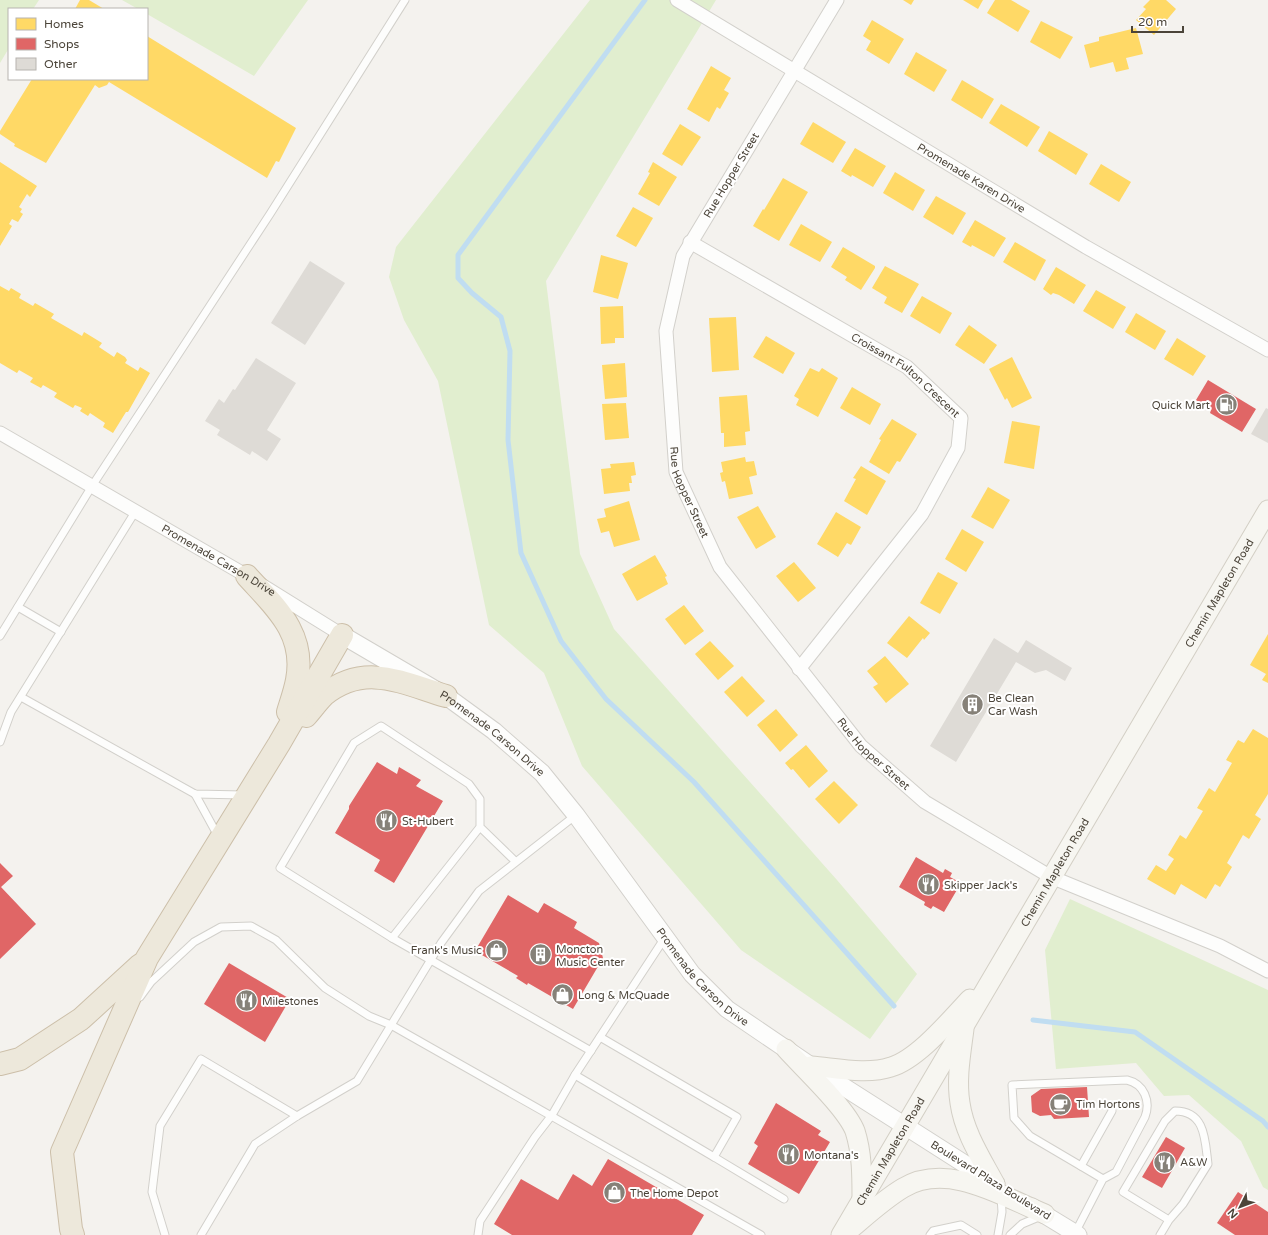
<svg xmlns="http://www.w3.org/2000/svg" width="1268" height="1235" font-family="'Varela Round',sans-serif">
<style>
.green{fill:#e1eecf}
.homes{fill:#ffd966}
.shops{fill:#e06666}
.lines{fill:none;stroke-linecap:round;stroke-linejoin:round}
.stream{stroke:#c0ddf1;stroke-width:5}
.building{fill:#dedbd6}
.service-casing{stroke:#d2d0cb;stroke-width:9}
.minor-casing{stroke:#d2d0cb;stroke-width:15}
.tertiary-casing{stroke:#d2d0cb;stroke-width:19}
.secondary-casing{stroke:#d3cfc5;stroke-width:21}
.motorway-casing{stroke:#ccbfa9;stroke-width:24}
.service{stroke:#fdfdfc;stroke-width:7}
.minor{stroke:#fdfdfc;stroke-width:13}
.tertiary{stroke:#fdfdfc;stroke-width:17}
.secondary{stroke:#f7f6f1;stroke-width:19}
.motorway{stroke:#ede8db;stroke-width:22}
.labels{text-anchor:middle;stroke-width:4;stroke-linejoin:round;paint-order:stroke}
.street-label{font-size:11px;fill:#4b4439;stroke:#fff}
.poi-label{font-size:11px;fill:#4b4439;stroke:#fff;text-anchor:start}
</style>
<rect width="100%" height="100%" fill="#f4f2ee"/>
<!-- green -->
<g class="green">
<polygon points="0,0 39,0 33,9 9,9 9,48 0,63"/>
<polygon points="122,0 308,0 254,76 147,14 147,9 138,9"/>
<polygon points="590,0 716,0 546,281 580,554 614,629 837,880 917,974 870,1039 741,950 582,766 544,673 489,625 438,381 404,320 389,277 396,247"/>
<polygon points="1070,899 1268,990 1268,1190 1263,1187 1241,1141 1189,1095 1164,1096 1136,1063 1056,1069 1045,950"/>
</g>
<!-- homes -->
<g class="homes">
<polygon points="80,0 89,0 104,9 75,9"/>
<polygon points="903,0 914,0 911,5"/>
<polygon points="963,0 983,0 978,9"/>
<polygon points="995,0 1011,0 1030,11 1018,32 987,13"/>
<polygon points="1150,0 1166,0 1176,9 1154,35 1136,20 1146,9 1143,7"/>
<polygon points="872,20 904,39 889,64 866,50 871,41 863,36"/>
<polygon points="1041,21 1073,37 1060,59 1030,42"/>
<polygon points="1136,28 1143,54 1126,58 1129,69 1116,72 1113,62 1090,68 1084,45 1099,41 1099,37"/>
<polygon points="147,36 296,128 279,162 276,161 267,178 109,82 107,85 99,88 95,85 46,163 14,146 15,144 0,134 0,131 32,79 147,79"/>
<polygon points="916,52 947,70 934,92 904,74"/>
<polygon points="711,66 731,78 724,90 729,93 720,109 717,107 709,122 687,109"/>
<polygon points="962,80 994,99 982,119 951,100"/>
<polygon points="1001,104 1040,127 1027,147 989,123"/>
<polygon points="813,122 846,142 833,163 800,144"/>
<polygon points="680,124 701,137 682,166 662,154"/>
<polygon points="1049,131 1088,154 1076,175 1038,151"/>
<polygon points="855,148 886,166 873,187 852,175 851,177 841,171"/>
<polygon points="0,162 37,186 30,197 27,194 19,207 22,209 20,212 23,214 18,222 12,219 9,224 12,226 0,246"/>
<polygon points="653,162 677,177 659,206 638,194 650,173 648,172"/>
<polygon points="1101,164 1131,182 1119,202 1089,184"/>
<polygon points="895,172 925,190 913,211 883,193"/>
<polygon points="783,178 808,192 779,241 753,226 763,209 764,210"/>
<polygon points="936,196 966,213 953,235 923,217"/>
<polygon points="633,207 653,218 636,247 616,236"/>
<polygon points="975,220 1006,238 994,257 972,245 971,247 962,242"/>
<polygon points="801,224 832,242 820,262 789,245"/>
<polygon points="1015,242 1046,260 1035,281 1003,262"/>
<polygon points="843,247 875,266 875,268 861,290 845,280 847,277 831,267"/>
<polygon points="601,255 628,263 618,299 593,292"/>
<polygon points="885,266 919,284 902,313 884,303 887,297 872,288"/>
<polygon points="1056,267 1086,285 1074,304 1059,295 1053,293 1051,295 1043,289"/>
<polygon points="0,286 9,291 11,288 21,294 19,298 33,306 35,303 54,314 51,318 82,336 84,332 102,343 99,347 114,357 117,352 125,357 127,360 125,363 138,371 140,367 150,373 128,412 126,412 113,433 103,427 105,423 90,413 88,416 80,411 82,408 75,405 73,408 54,397 57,393 43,385 41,388 30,382 33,378 19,370 17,373 0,363"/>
<polygon points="1096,290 1126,307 1113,329 1083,311"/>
<polygon points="922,296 952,313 940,334 910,316"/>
<polygon points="623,306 624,338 615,338 615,343 601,344 600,307"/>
<polygon points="1136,313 1166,331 1155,350 1125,332"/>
<polygon points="736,317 739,370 712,372 709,318"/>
<polygon points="969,325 997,345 984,364 955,345"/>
<polygon points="766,336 795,353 783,374 753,357"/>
<polygon points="1177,338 1206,356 1193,376 1164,359"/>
<polygon points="1012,357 1032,398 1012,408 1007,398 1005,400 989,369"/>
<polygon points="625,363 627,397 605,399 602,365"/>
<polygon points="810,368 819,372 822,368 838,378 818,417 796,405 799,399 794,396"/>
<polygon points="852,387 881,404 870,425 840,408"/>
<polygon points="747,395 750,431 745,432 746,445 724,447 724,433 721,433 719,397"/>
<polygon points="626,403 629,438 605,440 602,404"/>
<polygon points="892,419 917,434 900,462 897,461 889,474 869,462 881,440 879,439"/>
<polygon points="1012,421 1040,426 1034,469 1004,463"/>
<polygon points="745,457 746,462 754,461 757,475 749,477 753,494 729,499 725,481 722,482 720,473 723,472 721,462"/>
<polygon points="634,462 636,475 631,476 632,483 629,483 630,491 604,494 601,469 611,468 610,464"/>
<polygon points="861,466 886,481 867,515 844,501 856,479 853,478"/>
<polygon points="988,487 1010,500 993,529 971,517"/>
<polygon points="629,501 640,540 614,547 609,531 601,533 597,519 606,517 604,509"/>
<polygon points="758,506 776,537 756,549 737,517"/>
<polygon points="836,512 861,527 851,545 847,543 838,557 817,544"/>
<polygon points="962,529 984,542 966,572 945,559"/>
<polygon points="655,555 667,576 665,577 668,584 637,601 622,574"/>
<polygon points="794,562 816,588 798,602 776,576"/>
<polygon points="938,572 958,583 940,614 920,603"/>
<polygon points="684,605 704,631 685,645 665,619"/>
<polygon points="909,616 930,633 924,640 923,638 907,658 887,643"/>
<polygon points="1268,634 1268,683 1262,680 1266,674 1250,665"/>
<polygon points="710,641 734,666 718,680 695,654"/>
<polygon points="885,656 909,684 886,703 873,687 878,684 867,671"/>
<polygon points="742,676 765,701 747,717 724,692"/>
<polygon points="776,709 798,735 780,752 757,725"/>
<polygon points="1253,729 1268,738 1268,794 1255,815 1261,819 1249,839 1243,835 1227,863 1232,867 1220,887 1215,884 1206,899 1181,884 1175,895 1147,879 1156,865 1166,871 1174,859 1168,855 1180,835 1186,839 1203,811 1197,808 1209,788 1215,792 1232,763 1226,760 1238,740 1244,743"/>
<polygon points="806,745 828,771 809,788 793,769 791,770 785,763"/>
<polygon points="834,781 858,805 839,824 815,799"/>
</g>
<!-- shops -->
<g class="shops">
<polygon points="1208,380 1256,409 1242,432 1210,413 1211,410 1196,400"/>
<polygon points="377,762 397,774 399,767 421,780 416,786 443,801 394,883 374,871 380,860 335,833 349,809 349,806"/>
<polygon points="916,857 943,873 945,869 952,873 950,877 961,883 944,912 933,906 931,909 924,905 925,902 899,887"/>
<polygon points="0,863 13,876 1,887 36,924 0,959"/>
<polygon points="508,895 538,913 544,903 577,922 574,928 599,943 603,958 573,1009 528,983 527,985 516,978 518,976 475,951"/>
<polygon points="229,963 290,999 265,1042 204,1004"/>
<polygon points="1087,1087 1089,1117 1054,1119 1051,1115 1040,1116 1032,1112 1031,1096 1041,1089"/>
<polygon points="776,1103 821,1131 818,1135 830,1142 799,1194 748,1164 758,1146 754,1143"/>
<polygon points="1166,1137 1185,1148 1162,1188 1142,1177"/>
<polygon points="608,1159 704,1215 692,1235 512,1235 494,1224 521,1179 558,1200 573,1174 592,1186"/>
<polygon points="1238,1192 1268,1212 1268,1235 1235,1235 1217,1223"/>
</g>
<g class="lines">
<!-- stream -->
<g class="stream">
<polyline points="645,0 458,255 458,278 472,293 501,317 510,351 508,440 521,553 561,641 606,699 694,782 894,1006"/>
<polyline points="1033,1020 1135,1032 1263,1121 1268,1127"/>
</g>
</g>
<!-- building -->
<g class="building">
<polygon points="310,261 345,283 305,345 271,323"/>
<polygon points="256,358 296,383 267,430 281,439 267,461 252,451 250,455 217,435 220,430 205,421 219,399 224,403 233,389 235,390"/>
<polygon points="1266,408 1268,409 1268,443 1251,434"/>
<polygon points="994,638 1018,653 1026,640 1072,668 1065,681 1046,670 1035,673 1016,662 956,762 930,746"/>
</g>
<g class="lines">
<defs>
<g id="service">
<polyline points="18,607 61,632"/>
<polyline points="0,636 92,486 270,214 405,0"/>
<polyline points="21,697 195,794 243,795"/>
<polyline points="0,742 11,712 135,512"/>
<polyline points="195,794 218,836"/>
<polyline points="480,827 392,938 280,868 354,743 381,726 469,784 480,799 480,827 515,861"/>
<polyline points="392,938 591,1051"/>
<polyline points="140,997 151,982 194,942 221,927 251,926 276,940 325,988 369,1016 391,1025 761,1235"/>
<polyline points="575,1075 714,1157 737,1117 600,1037"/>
<polyline points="714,1157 784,1199"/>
<polyline points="1081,1166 1112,1111"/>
<path d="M1075,1233l28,-54 13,-7 29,-55c6,-16 -1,-33 -18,-37l-115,5 2,33 16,18 73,43"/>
<polyline points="165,1235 152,1192 160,1126 201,1059 297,1116"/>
<polyline points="201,1235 255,1144 297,1116 357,1081 441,943 479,891 576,815"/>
<polyline points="478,1235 480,1221 535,1137 552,1115 575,1075 664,939"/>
<polyline points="930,1235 933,1231 961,1225 977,1235"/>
<polyline points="998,1235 1002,1212 1001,1196"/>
<polyline points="1010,1235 1022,1224 1041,1216"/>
<path d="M1160,1235l9,-15 14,-16 25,-40c-3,-23 -2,-53 -33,-53l-10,10 -42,71 46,28"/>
</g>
<g id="minor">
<path id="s1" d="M677,0l409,247 182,103"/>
<path id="s2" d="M837,0l-154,256 -17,75 10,141 44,95 141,179 64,56 126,75 169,69 48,25"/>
<path id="s3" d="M690,242l217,125 54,51 -3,30 -36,66 -123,155"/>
<path id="s4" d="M0,433l247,143 95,59"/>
</g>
<g id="tertiary">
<path id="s5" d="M342,635l104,61 48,35 48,42 34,42 116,159 35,35 84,57 185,118"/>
<polyline points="1032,1207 1078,1235"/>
</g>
<g id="secondary">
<path d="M964,1029c-3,24 -8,50 -4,74 4,29 21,55 35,81"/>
<path d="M786,1049c18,20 60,59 69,82 7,22 7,44 7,67"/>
<path d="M811,1066c25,2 56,9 80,1 27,-8 60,-48 79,-68"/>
<path d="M847,1232c18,-15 36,-32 56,-44 45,-27 100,9 142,26"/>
<path id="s6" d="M841,1235l427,-725"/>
</g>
<g id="motorway">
<path d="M247,576c28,31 59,57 50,104 -2,11 -6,22 -9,32"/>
<path d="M306,716c6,-7 12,-15 18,-21 41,-33 78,-12 122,1"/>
<polyline points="0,1064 20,1059 81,1019 140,965"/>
<polyline points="73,1235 71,1229 62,1152 147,958 279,744 342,635"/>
</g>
</defs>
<!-- service casing -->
<use href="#service" class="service-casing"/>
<!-- minor casing -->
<use href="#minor" class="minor-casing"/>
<!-- tertiary casing -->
<use href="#tertiary" class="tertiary-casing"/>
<!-- secondary casing -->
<use href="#secondary" class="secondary-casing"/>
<!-- motorway casing -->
<use href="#motorway" class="motorway-casing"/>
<!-- service -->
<use href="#service" class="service"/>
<!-- minor -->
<use href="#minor" class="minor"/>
<!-- tertiary -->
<use href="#tertiary" class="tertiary"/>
<!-- secondary -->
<use href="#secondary" class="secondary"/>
<!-- motorway -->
<use href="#motorway" class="motorway"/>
</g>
<!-- icons -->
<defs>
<symbol id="fuel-disc" viewBox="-11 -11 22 22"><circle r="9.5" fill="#868178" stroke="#fff"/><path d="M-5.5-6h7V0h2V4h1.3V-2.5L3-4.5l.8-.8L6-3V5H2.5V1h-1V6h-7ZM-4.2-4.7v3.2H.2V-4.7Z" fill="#fff"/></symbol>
<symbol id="building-disc" viewBox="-11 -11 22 22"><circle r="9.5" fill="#868178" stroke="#fff"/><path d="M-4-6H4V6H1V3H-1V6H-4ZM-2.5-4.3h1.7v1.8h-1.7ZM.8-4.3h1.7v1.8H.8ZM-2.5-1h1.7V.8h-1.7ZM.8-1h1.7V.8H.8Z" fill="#fff"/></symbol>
<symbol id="restaurant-disc" viewBox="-11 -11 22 22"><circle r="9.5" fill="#868178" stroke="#fff"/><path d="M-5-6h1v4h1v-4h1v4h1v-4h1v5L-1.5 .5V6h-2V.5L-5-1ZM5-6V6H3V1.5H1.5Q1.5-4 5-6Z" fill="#fff"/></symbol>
<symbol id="shop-disc" viewBox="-11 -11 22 22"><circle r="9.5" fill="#868178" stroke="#fff"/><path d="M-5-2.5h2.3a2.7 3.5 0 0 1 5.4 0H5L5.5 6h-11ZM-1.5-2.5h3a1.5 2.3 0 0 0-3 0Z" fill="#fff"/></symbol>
<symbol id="cafe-disc" viewBox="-11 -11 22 22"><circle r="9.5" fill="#868178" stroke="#fff"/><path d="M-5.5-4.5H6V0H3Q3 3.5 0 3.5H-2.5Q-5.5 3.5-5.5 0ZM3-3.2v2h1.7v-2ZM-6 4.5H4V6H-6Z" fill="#fff"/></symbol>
</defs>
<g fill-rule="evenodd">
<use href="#fuel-disc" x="1214" y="392" width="25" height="25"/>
<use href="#building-disc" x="960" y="692" width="25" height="25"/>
<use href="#restaurant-disc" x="374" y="808" width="25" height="25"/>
<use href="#restaurant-disc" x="916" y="872" width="25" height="25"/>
<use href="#shop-disc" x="484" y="938" width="25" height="25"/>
<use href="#building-disc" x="528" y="942" width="25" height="25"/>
<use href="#shop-disc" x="550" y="982" width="25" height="25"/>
<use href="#restaurant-disc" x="234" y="988" width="25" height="25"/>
<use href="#cafe-disc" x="1048" y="1092" width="25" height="25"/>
<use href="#restaurant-disc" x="776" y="1142" width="25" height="25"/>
<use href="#restaurant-disc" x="1152" y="1150" width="25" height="25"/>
<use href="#shop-disc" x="602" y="1180" width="25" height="25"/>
</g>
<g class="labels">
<!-- street labels -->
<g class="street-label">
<text transform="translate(731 175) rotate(-59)" y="4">Rue Hopper Street</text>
<text dy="4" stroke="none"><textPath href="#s1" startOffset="344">Promenade Karen Drive</textPath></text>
<text dy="4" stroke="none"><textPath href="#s3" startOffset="254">Croissant Fulton Crescent</textPath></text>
<text dy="4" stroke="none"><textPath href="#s2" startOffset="540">Rue Hopper Street</textPath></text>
<text dy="4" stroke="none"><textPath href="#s4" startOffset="253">Promenade Carson Drive</textPath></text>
<text dy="4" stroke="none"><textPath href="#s6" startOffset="745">Chemin Mapleton Road</textPath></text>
<text dy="4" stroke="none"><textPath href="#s5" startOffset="180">Promenade Carson Drive</textPath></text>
<text dy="4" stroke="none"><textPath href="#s2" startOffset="864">Rue Hopper Street</textPath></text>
<text dy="4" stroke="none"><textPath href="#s6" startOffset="421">Chemin Mapleton Road</textPath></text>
<text dy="4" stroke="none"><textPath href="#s5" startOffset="504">Promenade Carson Drive</textPath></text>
<text dy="4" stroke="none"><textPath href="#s6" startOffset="97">Chemin Mapleton Road</textPath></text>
<text transform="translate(991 1180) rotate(32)" y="4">Boulevard Plaza Boulevard</text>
</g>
<!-- poi labels -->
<g class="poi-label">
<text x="1210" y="409" text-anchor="end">Quick Mart</text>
<text x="988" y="702">Be Clean<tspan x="988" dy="13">Car Wash</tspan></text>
<text x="402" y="825">St-Hubert</text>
<text x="944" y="889">Skipper Jack's</text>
<text x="556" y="953">Moncton<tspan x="556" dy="13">Music Center</tspan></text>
<text x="482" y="954" text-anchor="end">Frank's Music</text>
<text x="578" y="999">Long &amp; McQuade</text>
<text x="262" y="1005">Milestones</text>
<text x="1076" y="1108">Tim Hortons</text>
<text x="804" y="1159">Montana's</text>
<text x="1180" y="1166">A&amp;W</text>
<text x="630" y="1197">The Home Depot</text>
</g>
</g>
<!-- legend -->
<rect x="8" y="8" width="140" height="72" fill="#ffffff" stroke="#b7b4b0"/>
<rect x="16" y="18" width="20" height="12" fill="#ffd966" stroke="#b7b4b0"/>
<text x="44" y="28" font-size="12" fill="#4b4439">Homes</text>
<rect x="16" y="38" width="20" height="12" fill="#e06666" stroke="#b7b4b0"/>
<text x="44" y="48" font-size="12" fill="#4b4439">Shops</text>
<rect x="16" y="58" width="20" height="12" fill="#dedbd6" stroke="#b7b4b0"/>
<text x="44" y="68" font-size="12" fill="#4b4439">Other</text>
<!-- north arrow -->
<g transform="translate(1240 1207) rotate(228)" stroke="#ffffff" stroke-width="3" paint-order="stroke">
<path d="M0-3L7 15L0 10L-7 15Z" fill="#4b4439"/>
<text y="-6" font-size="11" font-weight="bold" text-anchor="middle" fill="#4b4439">N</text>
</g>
<!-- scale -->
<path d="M1132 26v6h51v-6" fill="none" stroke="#4b4439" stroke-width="2"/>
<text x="1138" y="26" font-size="12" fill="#4b4439" stroke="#ffffff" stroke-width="3" paint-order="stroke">20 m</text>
</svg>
